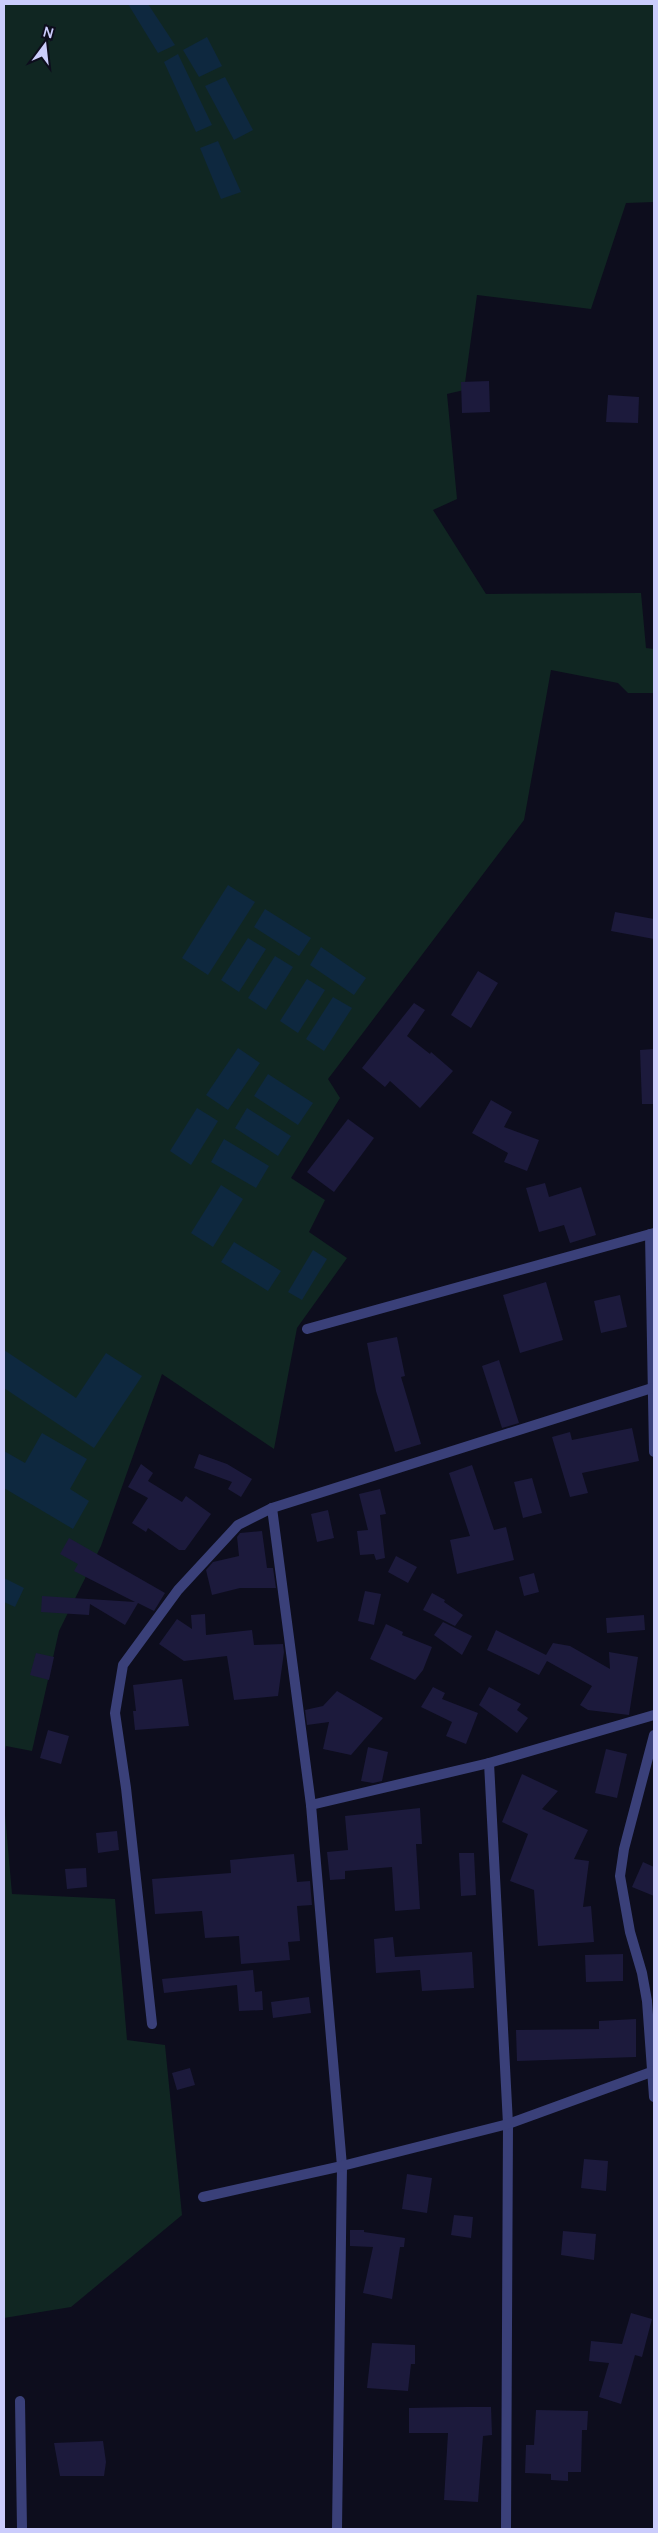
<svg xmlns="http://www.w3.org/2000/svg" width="658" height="2533" font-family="Manrope,sans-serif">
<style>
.green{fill:#102622}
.water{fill:#0e283f}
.building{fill:#1c1a3c}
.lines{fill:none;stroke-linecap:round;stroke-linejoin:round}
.minor{stroke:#3a4079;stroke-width:10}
</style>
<rect width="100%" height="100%" fill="#0d0d1d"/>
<!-- green -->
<g class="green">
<polygon points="4,4 654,4 654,202 626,203 591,309 477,295 464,390 447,394 457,499 433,510 486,594 641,593 646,648 654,649 654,693 628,693 618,683 551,670 524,820 328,1079 340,1098 291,1178 325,1200 309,1232 347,1258 297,1328 274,1449 162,1374 101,1546 59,1631 32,1751 6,1746 4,1755"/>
<polygon points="4,1803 12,1894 115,1899 127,2040 165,2045 182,2215 71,2307 4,2318"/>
</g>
<!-- water -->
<g class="water">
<polygon points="128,4 148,4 175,45 158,53"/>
<polygon points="207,37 222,66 199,77 183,50"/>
<polygon points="178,54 212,125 196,132 164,62"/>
<polygon points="225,77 253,130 234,140 205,86"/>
<polygon points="218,141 241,192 221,199 200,148"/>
<polygon points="228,885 255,902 208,975 182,958"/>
<polygon points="265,909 311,938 299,956 254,927"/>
<polygon points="248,938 266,949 239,992 221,980"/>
<polygon points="321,947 366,978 354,995 310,965"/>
<polygon points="275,956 293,967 266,1010 248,998"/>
<polygon points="307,979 325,990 298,1033 280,1021"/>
<polygon points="333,997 352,1008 324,1051 306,1039"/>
<polygon points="238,1048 260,1063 228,1110 206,1095"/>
<polygon points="268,1074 313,1103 298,1125 254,1096"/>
<polygon points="197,1108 218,1121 191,1165 170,1151"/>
<polygon points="247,1108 291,1136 278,1156 235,1128"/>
<polygon points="224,1139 269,1166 256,1188 211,1162"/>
<polygon points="221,1185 243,1199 213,1247 191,1233"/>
<polygon points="234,1242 281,1271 268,1291 221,1262"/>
<polygon points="313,1250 327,1259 302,1300 288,1292"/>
<polygon points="4,1350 76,1398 106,1353 142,1376 94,1448 4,1388"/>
<polygon points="42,1433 87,1459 70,1489 89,1501 73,1529 4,1488 4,1451 25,1463"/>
<polygon points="4,1578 24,1588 15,1607 4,1602"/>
</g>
<!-- building -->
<g class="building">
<polygon points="489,381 490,412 462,413 461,382"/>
<polygon points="608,395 639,397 638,423 606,422"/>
<polygon points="615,912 654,919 654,939 611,931"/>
<polygon points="478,971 498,983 471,1028 451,1015"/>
<polygon points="414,1003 425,1010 407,1036 430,1054 431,1052 453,1071 420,1108 390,1081 385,1087 362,1068"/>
<polygon points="654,1049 654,1104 642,1104 640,1050"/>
<polygon points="491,1100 512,1112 504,1127 539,1140 527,1171 504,1162 508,1153 472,1133"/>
<polygon points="348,1119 374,1138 334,1192 307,1172"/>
<polygon points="545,1183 549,1197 581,1187 596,1235 570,1243 564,1225 539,1232 526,1188"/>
<polygon points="546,1282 563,1340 520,1353 503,1295"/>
<polygon points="620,1295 627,1327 601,1333 594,1301"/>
<polygon points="397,1337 405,1376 401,1377 421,1444 395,1452 376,1391 367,1343"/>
<polygon points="499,1360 519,1423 502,1428 482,1366"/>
<polygon points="632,1428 639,1461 582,1473 588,1493 570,1497 552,1437 570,1432 572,1440"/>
<polygon points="199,1454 227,1464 252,1479 241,1497 228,1489 232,1482 194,1468"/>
<polygon points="141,1464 153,1473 148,1481 182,1502 186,1496 211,1514 185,1550 179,1550 148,1528 146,1532 132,1523 148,1498 128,1487"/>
<polygon points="472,1465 494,1530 506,1527 514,1560 457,1574 450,1540 470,1536 449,1473"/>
<polygon points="532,1478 542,1513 523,1518 514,1482"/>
<polygon points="380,1489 386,1514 380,1515 385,1558 376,1560 374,1554 360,1555 357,1531 368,1530 359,1494"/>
<polygon points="328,1510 334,1538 317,1542 311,1514"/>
<polygon points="262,1531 267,1568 273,1568 276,1588 240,1588 212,1595 206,1570 213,1562 239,1556 237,1537 240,1533"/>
<polygon points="69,1538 165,1593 154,1611 138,1603 125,1625 90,1604 89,1615 41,1612 42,1596 135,1602 74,1571 78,1564 60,1554"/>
<polygon points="396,1556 417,1567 408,1583 388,1572"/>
<polygon points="534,1573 539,1592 524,1596 519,1577"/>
<polygon points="365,1591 381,1594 374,1625 358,1621"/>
<polygon points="432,1593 445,1600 444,1602 463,1615 455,1626 423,1610"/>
<polygon points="205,1614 206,1635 252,1630 254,1645 283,1644 284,1652 278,1696 234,1700 227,1656 184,1661 159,1644 177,1619 192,1629 191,1615"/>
<polygon points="644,1615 645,1630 607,1633 606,1618"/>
<polygon points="443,1622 472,1636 462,1655 434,1635"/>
<polygon points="386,1624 403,1632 402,1635 432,1647 423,1670 415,1680 370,1659"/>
<polygon points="496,1630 546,1655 553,1643 570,1646 610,1669 609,1652 638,1657 629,1715 588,1710 580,1705 592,1686 547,1661 539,1675 487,1650"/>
<polygon points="36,1653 54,1657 49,1680 30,1675"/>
<polygon points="182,1679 189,1726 135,1730 133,1711 136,1711 133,1685"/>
<polygon points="433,1687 445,1693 442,1699 478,1713 466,1744 446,1736 452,1722 421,1707"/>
<polygon points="489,1687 521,1704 517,1710 528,1718 517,1733 479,1705"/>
<polygon points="337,1691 383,1718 351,1755 323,1749 329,1722 307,1725 305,1710 323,1706"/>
<polygon points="48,1730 69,1736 61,1764 40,1758"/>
<polygon points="368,1747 388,1752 382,1781 373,1783 361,1781"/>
<polygon points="606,1749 627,1754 617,1798 595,1793"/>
<polygon points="522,1774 558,1791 542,1809 588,1830 574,1859 589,1861 583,1907 591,1906 594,1942 538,1946 534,1890 510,1881 528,1834 502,1822"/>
<polygon points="420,1808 422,1844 416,1844 420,1909 395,1911 392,1867 345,1871 345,1879 330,1880 327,1852 348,1850 345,1816"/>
<polygon points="117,1831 119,1850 98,1853 96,1833"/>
<polygon points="459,1853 474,1853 476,1895 461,1896"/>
<polygon points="294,1854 297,1882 310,1881 312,1905 297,1906 300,1941 288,1942 290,1960 241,1964 239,1936 205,1938 202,1911 155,1914 152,1879 231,1873 230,1860"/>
<polygon points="643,1862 654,1867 654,1896 632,1887"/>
<polygon points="86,1868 87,1887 67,1889 65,1869"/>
<polygon points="393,1937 395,1957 472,1952 474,1988 422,1991 420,1970 376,1973 374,1939"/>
<polygon points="623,1954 623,1981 586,1982 585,1955"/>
<polygon points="253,1970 255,1992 262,1991 263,2010 239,2011 237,1985 164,1993 162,1979"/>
<polygon points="309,1997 311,2013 273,2018 271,2002"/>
<polygon points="636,2019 636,2057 517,2061 516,2030 599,2029 599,2021"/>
<polygon points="190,2068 195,2085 177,2090 172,2073"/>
<polygon points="584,2159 608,2161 606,2191 581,2188"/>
<polygon points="407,2174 432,2178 427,2213 402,2209"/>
<polygon points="454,2215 473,2217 471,2238 451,2235"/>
<polygon points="350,2230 364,2230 364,2232 405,2238 404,2247 400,2247 392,2299 363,2293 373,2247 350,2246"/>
<polygon points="563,2231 596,2234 594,2260 561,2255"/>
<polygon points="631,2313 652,2319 642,2357 635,2355 621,2404 599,2397 609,2363 589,2361 591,2341 622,2344"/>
<polygon points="372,2343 415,2345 415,2364 411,2364 408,2391 367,2388"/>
<polygon points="466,2407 491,2407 492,2435 483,2436 478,2502 444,2500 448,2433 409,2433 409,2408"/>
<polygon points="536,2410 588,2411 587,2430 582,2430 581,2472 568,2472 568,2481 551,2480 551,2474 525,2473 526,2445 534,2445"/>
<polygon points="103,2441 106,2462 104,2476 60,2476 54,2443"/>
</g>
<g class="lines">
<!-- minor -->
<g class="minor">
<polyline points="650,1234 654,1452"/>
<polyline points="307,1329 654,1233"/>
<polyline points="272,1508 311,1805 342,2166 337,2529"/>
<polyline points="654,1735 624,1849 620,1876 630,1932 642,1973 647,2001 654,2097"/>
<polyline points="489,1763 508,2124 506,2529"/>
<polyline points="311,1805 489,1763 654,1715"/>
<polyline points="152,2024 126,1788 115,1713 123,1665 178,1590 238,1525 272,1508 652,1388"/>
<polyline points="203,2197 342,2166 508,2124 654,2071"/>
<polyline points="20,2401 22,2529"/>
</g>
</g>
<!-- border -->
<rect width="658" height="2533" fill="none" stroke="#cbccfc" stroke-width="10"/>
<!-- north arrow -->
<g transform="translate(45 45) rotate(15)" stroke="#0d0d1d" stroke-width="4" paint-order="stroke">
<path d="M0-4L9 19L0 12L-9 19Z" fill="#cbccfc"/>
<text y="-8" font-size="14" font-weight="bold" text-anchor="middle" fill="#cbccfc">N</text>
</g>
</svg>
